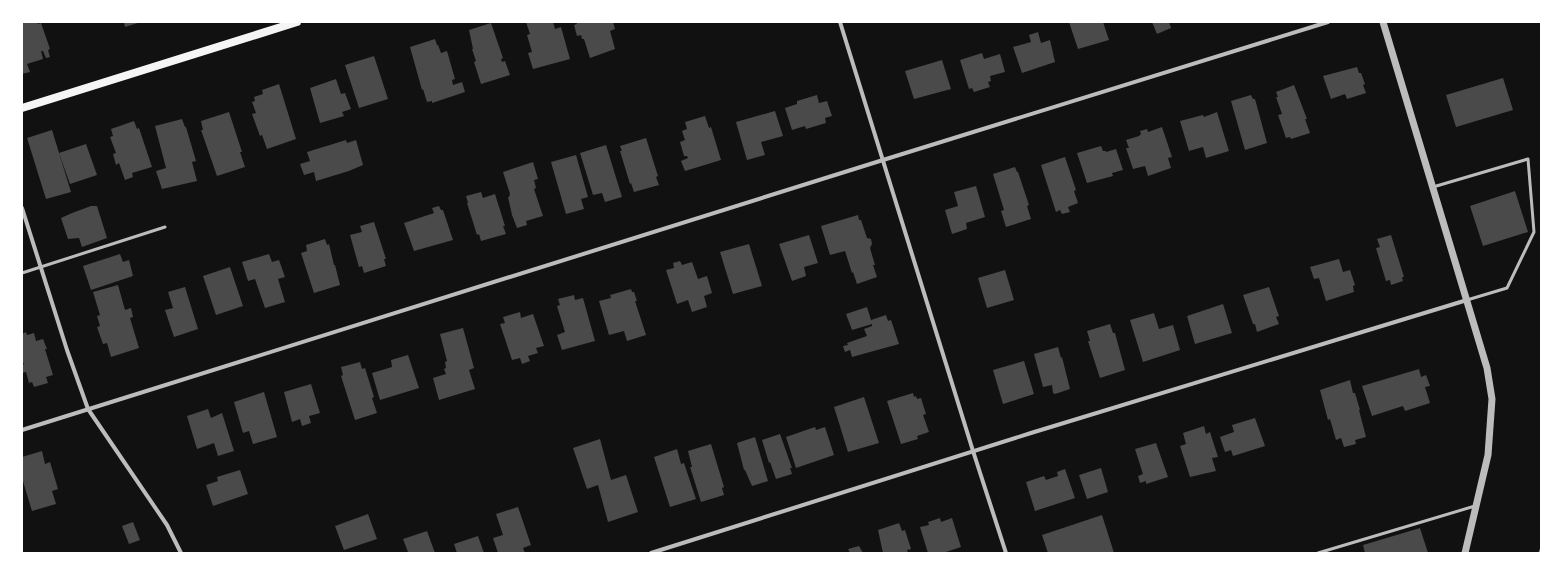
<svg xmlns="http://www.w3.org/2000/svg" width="1563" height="575" font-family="'Roboto Serif',serif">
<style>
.building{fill:#4a4a4a}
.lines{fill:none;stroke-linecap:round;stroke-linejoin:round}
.service{stroke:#bcbcbc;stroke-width:3}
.minor{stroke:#bcbcbc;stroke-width:4}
.tertiary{stroke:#bcbcbc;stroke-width:7}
.secondary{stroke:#f5f5f5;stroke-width:8}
.rail{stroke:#9a9a9a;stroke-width:3}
</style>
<rect width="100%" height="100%" fill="#111"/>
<!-- building -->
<g class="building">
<polygon points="22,22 37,22 38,24 41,23 50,49 48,50 50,57 46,58 43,51 41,51 43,59 27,64 30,72 22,74"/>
<polygon points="124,22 141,22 125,27"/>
<polygon points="526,22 553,22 555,29 561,27 570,59 533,69 528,53 532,52 527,35 530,34"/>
<polygon points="576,22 613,22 615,29 610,31 615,49 590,58 584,39 582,39 581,35 577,36 574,25 577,24"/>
<polygon points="1069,22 1103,22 1109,40 1078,49"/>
<polygon points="1152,22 1169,22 1171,28 1157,34"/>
<polygon points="491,23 503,58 501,59 502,62 505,61 510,75 481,84 474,62 476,61 472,49 473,49 469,30"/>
<polygon points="1038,32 1041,43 1050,40 1055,62 1022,73 1013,47 1031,42 1029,35"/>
<polygon points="435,39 437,45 438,45 441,53 447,51 455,79 452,80 453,85 462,82 465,92 432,103 432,101 427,102 423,89 422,90 410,47"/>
<polygon points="982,53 984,59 1000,54 1005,72 990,76 991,81 988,82 990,87 974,92 972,88 969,89 960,60"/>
<polygon points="374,56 388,99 359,108 345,65"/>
<polygon points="942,60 951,89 914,99 905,71"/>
<polygon points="1357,67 1359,73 1361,73 1365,84 1363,85 1366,93 1347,99 1345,94 1331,99 1323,76"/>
<polygon points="1503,78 1513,110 1456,127 1446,95"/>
<polygon points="336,79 341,94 345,93 351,109 342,112 344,116 320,123 310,88"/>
<polygon points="279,84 296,139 267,149 262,135 260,136 252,114 256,113 252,102 255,101 254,97 263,94 262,90"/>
<polygon points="1294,85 1307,119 1305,119 1310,133 1291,139 1290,137 1286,138 1278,115 1282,114 1276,97 1278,97 1276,92"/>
<polygon points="817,95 819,103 827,101 832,116 825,118 826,123 806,129 805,126 792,130 785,108 797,104 797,101"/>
<polygon points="1251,95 1253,99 1255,99 1267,143 1245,150 1231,101"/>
<polygon points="775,111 783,136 761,142 765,155 747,160 736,122"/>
<polygon points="229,112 242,152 240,152 245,167 217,176 201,130 203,130 201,121"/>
<polygon points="1217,112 1229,151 1206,158 1203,147 1189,151 1180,121 1203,115 1204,117"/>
<polygon points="705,116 709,128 711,127 721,160 685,171 681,161 688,158 687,156 684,156 680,142 685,140 682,131 687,129 685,122"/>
<polygon points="182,119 185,127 186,127 196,161 192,162 197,181 162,189 156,171 166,168 155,126"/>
<polygon points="134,121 137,129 139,128 152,167 132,173 133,177 125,180 119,163 116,165 113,154 116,153 110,137 113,136 111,129"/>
<polygon points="1162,127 1172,157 1168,158 1171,168 1148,176 1145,166 1133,169 1126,148 1129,148 1126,140 1139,136 1141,134 1140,131 1147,129 1148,132"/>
<polygon points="52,130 71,192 46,199 27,138"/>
<polygon points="646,138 658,176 656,177 659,185 634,192 631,183 630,184 620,151 622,151 620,146"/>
<polygon points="346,140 347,143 356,140 363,165 349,171 316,181 314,172 304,175 300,164 310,161 307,152"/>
<polygon points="86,144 97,175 70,184 59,153"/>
<polygon points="606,145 622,197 605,202 602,193 593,195 580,153"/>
<polygon points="1101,146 1103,151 1106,151 1106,152 1116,149 1123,170 1112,173 1113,176 1087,183 1077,153"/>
<polygon points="576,155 588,197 581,199 584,209 566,214 551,162"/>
<polygon points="1065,157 1076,190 1074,191 1078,203 1068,207 1070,212 1062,214 1060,210 1056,212 1041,165"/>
<polygon points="533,162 538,179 534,180 536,188 534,189 543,216 526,221 527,225 517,228 512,215 508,197 509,197 510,194 503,172"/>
<polygon points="1015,167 1017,172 1018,172 1029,205 1027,206 1031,219 1006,227 1001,211 1004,210 993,174"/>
<polygon points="976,186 985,217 966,223 967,229 952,234 945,210 958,206 954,192"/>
<polygon points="1515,191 1528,232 1483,246 1470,206"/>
<polygon points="481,192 483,198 495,194 505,226 503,226 506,234 481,241 479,234 477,235 467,203 468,203 466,196"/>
<polygon points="91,206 97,206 107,238 82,247 79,238 68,239 61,218 72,213"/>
<polygon points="439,206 441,210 443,210 453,240 414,251 404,223 434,213 432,208"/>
<polygon points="858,215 859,220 861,220 867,238 871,239 872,244 870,248 875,265 873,265 877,277 857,284 853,272 852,273 845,251 830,255 821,226"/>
<polygon points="374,222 386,259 384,259 386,266 364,273 362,266 359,267 350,235 362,232 360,226"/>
<polygon points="809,235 818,263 804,267 806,276 792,281 779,244"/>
<polygon points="1391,235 1404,277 1402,277 1403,281 1391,285 1390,280 1386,281 1376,248 1380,247 1377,239"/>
<polygon points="325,239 327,245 329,244 334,265 335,265 340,285 314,293 301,253 307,251 306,245"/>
<polygon points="749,244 762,286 733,294 720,252"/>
<polygon points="120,254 123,262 129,260 133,276 91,290 83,266"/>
<polygon points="269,254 272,262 279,260 285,277 278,279 285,302 265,308 255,279 248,281 242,262"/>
<polygon points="1339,259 1343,272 1350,270 1355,285 1353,286 1354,292 1326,301 1319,278 1314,279 1310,267"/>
<polygon points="680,261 682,265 692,262 698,279 707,276 712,293 704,296 707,307 692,312 688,300 677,304 666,270 674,268 673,263"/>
<polygon points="230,267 243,306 216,315 203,276"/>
<polygon points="1005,270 1014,300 987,308 978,278"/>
<polygon points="118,285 125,310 131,308 133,317 130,318 139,348 111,357 107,343 103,344 97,327 100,326 97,316 100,315 93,292"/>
<polygon points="185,287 198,329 174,337 165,310 173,308 168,292"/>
<polygon points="1269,287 1279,316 1276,317 1279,324 1257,332 1255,324 1253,324 1243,295"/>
<polygon points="631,289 632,292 634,292 637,301 635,301 646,335 627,341 624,331 609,335 599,301 611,298 610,295"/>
<polygon points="574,295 575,300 583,298 595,341 562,350 557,335 565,332 557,306 560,305 558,299"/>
<polygon points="1223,304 1232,333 1195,344 1187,316"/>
<polygon points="867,307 871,320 886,315 888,321 891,320 899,344 852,357 850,350 845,352 843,346 848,345 847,343 867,336 864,329 872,326 872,324 852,330 846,314"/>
<polygon points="520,312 521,318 533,314 544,346 536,348 538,353 528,356 530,361 522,364 520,358 512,360 500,324 505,323 503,317"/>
<polygon points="1154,313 1159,329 1173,325 1180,350 1143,362 1130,320"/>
<polygon points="1110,324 1113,333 1115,333 1125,370 1100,378 1088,341 1090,341 1087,331"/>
<polygon points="463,328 474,368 469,370 475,389 439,400 433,378 446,374 444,369 446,368 445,362 447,361 440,334"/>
<polygon points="26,332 27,335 34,333 36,341 43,339 47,349 45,349 53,375 46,377 48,383 34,387 32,382 29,383 26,372 22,373 22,365 24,364 22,361 22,334"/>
<polygon points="1058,347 1061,358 1062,357 1070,389 1055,394 1053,393 1052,385 1043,387 1034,354"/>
<polygon points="408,355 419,388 380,400 372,373 392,367 391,360"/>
<polygon points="1024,361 1034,394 1003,404 993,370"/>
<polygon points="360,362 362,369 365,368 374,397 372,398 377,413 355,420 341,376 343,375 341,367"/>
<polygon points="1419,369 1421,377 1426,375 1430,386 1425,387 1430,403 1405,411 1403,406 1372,416 1362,386"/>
<polygon points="1350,380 1353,393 1355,393 1360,410 1359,410 1366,437 1355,440 1356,444 1344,447 1341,438 1336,440 1330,419 1328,420 1320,390"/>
<polygon points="311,384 320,413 309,416 311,423 302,426 300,419 292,422 284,392"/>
<polygon points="264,392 277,437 253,444 249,431 243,433 234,402"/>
<polygon points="913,393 914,397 916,396 917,399 921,398 926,414 923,415 929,432 917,436 918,439 901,444 887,401"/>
<polygon points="864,397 879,443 848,452 834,407"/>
<polygon points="208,409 211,418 222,413 234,451 218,456 214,443 197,449 187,416"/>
<polygon points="1255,418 1265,446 1233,456 1231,450 1225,452 1220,437 1234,432 1232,425"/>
<polygon points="1204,426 1206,434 1210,432 1218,457 1212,458 1216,471 1190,477 1180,446 1186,444 1183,433"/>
<polygon points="815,427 816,430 825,427 834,455 796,468 786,437"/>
<polygon points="780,434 792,468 790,468 792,474 776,479 770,462 769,463 762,440"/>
<polygon points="755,437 768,481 752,486 745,470 744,470 737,443"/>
<polygon points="600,439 611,480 626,475 638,512 608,522 598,485 587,489 573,448"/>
<polygon points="1156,443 1168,477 1146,484 1146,481 1140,483 1138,476 1143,474 1135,449"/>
<polygon points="711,444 724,487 722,488 724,495 701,502 690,467 692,467 688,451"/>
<polygon points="677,449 681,464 684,463 696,499 670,507 654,457"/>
<polygon points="42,451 45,464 50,462 58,489 52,491 56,504 32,511 22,478 22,457"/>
<polygon points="1101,468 1108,492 1087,499 1079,475"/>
<polygon points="1065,469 1075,498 1035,511 1026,482 1044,476 1046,480 1058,476 1057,472"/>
<polygon points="240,470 248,494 213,506 206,485 218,481 217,477"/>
<polygon points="518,507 531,545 523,548 525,553 498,553 493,538 503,535 496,514"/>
<polygon points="368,514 377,539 344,550 335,526"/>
<polygon points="1102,515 1114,553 1048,553 1042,535"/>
<polygon points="940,518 941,522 952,518 961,547 943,553 928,553 920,527 929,525 928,522"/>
<polygon points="133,522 140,540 129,544 122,526"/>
<polygon points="899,523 902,531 905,530 911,549 907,550 908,553 883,553 878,530"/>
<polygon points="1420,528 1428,553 1365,553 1363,545"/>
<polygon points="427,531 435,553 406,553 408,552 403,539"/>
<polygon points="478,536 484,553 457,553 454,544"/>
<polygon points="859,546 863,553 850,553 848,549"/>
</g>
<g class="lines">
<!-- service -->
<g class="service">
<polyline points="1433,187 1528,159 1534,232 1507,288 1467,300"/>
<polyline points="22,273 165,227"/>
<polyline points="1318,553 1475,506"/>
</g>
<!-- minor -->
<g class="minor">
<polyline points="840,22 973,451 1006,553"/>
<polyline points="22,208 67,350 88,409 167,525 181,553"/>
<polyline points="22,430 883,160 1328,22"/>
<polyline points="651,553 1031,433 1467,300"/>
</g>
<!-- tertiary -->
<polyline class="tertiary" points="1383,22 1487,368 1492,399 1488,455 1465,553"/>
<!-- secondary -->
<polyline class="secondary" points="22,108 297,22"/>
<!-- rail -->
<polyline class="rail" points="1540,553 1541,550"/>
</g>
<!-- border -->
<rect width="1563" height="575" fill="none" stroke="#ffffff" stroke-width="46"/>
</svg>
